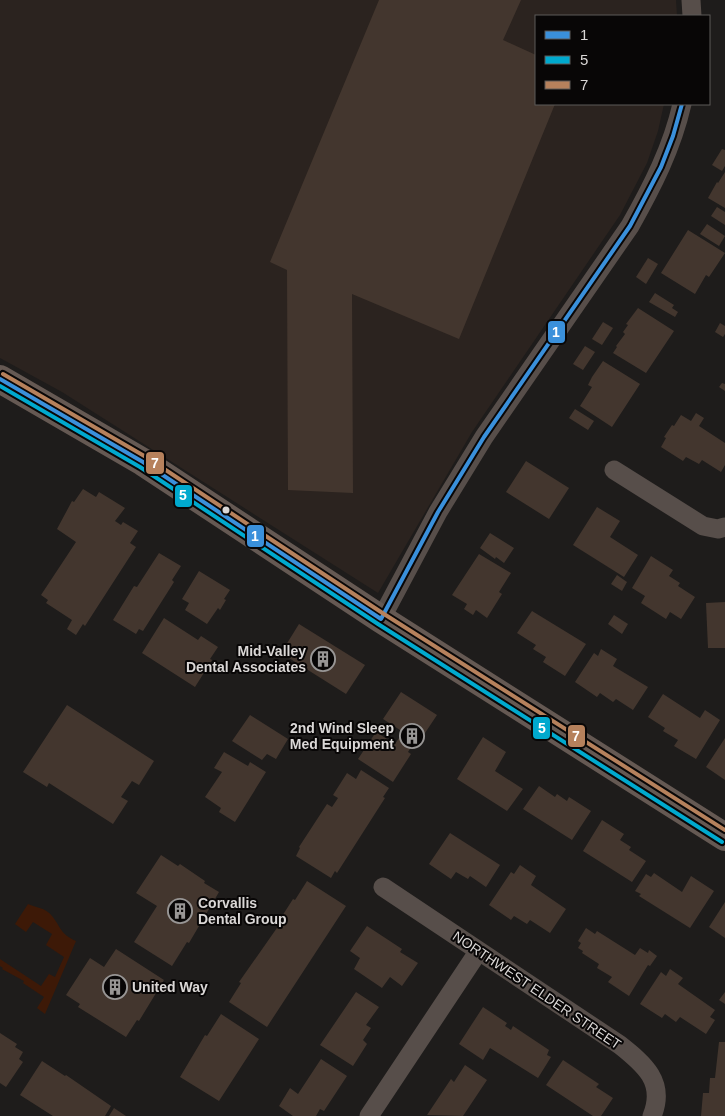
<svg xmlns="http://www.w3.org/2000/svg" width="725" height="1116" font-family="Arial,sans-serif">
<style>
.built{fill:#2b231f}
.green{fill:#3d1907}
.building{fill:#43362e}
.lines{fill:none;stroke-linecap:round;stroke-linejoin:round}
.street{stroke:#574e4a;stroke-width:19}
.secondary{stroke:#655953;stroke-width:28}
.bus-1-casing{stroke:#080606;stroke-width:8}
.bus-2-casing{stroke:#080606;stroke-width:8}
.bus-3-casing{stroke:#080606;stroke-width:8}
.bus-1{stroke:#3a90db;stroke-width:4}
.bus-2{stroke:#00a9ce;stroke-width:4}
.bus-3{stroke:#b6815c;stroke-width:4}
.bus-dot{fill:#dad7d6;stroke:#080606;stroke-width:2}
.labels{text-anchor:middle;stroke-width:4;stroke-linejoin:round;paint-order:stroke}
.poi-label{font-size:14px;font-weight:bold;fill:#dad7d6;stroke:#080606;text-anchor:end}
.street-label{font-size:14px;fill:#dad7d6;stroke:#080606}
.line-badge{stroke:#080606;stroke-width:2}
.badge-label{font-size:14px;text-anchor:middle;font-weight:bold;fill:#fff}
</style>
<rect width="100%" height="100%" fill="#1e1c1b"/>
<!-- built -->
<polygon class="built" points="0,0 676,0 677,16 536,16 536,104 664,104 658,131 647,163 620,215 472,432 378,593 62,392 0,358"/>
<!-- green -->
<path class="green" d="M28,904c8,4 17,3 24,12 9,11 8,18 24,25l-31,73 -8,-6 7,-11 -21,-14 1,-2 -22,-12 1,-1 -3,-2v-7l41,27 8,-12 6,3 9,-20 -18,-12 6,-11 -19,-12 -7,10 -11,-8z"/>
<!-- building -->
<g class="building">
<polygon points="379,0 521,0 503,40 536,55 536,104 555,104 459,339 352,294 353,493 288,490 287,270 270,262"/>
<polygon points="722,149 725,150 725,166 722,171 712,165"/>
<polygon points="725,172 725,208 708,198 717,182 718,183"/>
<polygon points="717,207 725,212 725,225 711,216"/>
<polygon points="707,224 725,236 719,246 700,234"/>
<polygon points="688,230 725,253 709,277 706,275 695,294 661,273"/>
<polygon points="648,258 658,264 646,284 636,277"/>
<polygon points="655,293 674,305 672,308 678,312 675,317 649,302"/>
<polygon points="638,308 674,331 646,373 613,353 617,347 616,346 625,334 623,332 628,325 626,324"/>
<polygon points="603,322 613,328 602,345 592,339"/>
<polygon points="720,323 725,326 725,334 723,337 715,332"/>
<polygon points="585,346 595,352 583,370 573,364"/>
<polygon points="603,361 640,384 612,427 580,406 592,387 588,385 592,377"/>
<polygon points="722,383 725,384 725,391 719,387"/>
<polygon points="575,409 594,421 588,430 569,418"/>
<polygon points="696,413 704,418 699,426 725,443 725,465 721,472 702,460 699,464 686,457 683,461 661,447 666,438 664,437 672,425 674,426 681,415 691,421"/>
<polygon points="526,461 569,488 549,519 506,492"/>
<polygon points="83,489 96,497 99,492 125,508 115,521 121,525 123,522 138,531 130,543 136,547 85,626 83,624 76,635 67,629 72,620 46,603 48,600 41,595 76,542 57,529 72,501 74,502"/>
<polygon points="597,507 620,521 610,537 638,555 624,577 573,545"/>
<polygon points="490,533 514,548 504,563 496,557 495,559 480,548"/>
<polygon points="159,553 181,566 172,580 174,582 143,631 139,629 136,634 113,620 134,586 137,587"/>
<polygon points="479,554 511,573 499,592 502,594 487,618 476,610 473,615 464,609 467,604 452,595"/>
<polygon points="651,556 673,570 669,576 680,583 678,586 695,597 681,619 670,612 666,619 641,603 645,596 632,588"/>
<polygon points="199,571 230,590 224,599 226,600 220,610 218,608 207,624 185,610 189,603 182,599"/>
<polygon points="617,575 627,582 622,591 611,584"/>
<polygon points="725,602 725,648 708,648 706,603"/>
<polygon points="532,611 586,644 565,676 543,662 546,657 533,649 536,645 517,633"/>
<polygon points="614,615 628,624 622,634 608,624"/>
<polygon points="164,618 198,640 201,636 218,647 210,659 212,660 195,687 142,653"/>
<polygon points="299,624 365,665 346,694 281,653"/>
<polygon points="601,649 617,659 613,666 648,687 633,710 616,699 613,702 600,693 597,697 575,682 594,653 598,656"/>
<polygon points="401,692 437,715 419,742 416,739 408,752 411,754 393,782 358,759 376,732 395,744 403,732 383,719"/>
<polygon points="663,694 700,718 705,710 720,720 696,759 674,746 678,740 663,731 665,728 648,717"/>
<polygon points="67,705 154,761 139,785 132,781 121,797 128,801 113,824 49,783 47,787 23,772"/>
<polygon points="250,715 288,739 276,759 267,754 262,760 232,741"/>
<polygon points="483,737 506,752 495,771 523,789 507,811 457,779"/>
<polygon points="725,738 725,780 706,767"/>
<polygon points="224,752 248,766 250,762 266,772 235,822 219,812 221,808 205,797 222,772 214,768"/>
<polygon points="361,770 389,788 383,797 385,798 337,873 335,871 331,878 296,856 300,848 299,847 327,804 332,807 338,798 333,795 347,773 356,779"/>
<polygon points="539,786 555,797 557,794 567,801 569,797 591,811 572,840 523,809"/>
<polygon points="602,820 624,834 620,840 631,847 629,850 646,861 632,882 583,851"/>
<polygon points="450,833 500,865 486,887 470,876 468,879 456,872 451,879 429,864"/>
<polygon points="161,855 178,866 180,864 205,881 204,883 219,892 189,943 187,942 172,966 134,942 157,906 136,893"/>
<polygon points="520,865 536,876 531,885 566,909 550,933 530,920 527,924 514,916 511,920 489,905 511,872 514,874"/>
<polygon points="654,873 682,892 691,876 714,891 690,928 639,896 641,894 635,891 646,874 651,877"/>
<polygon points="307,881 346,906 267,1027 229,1002 241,983 239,982 279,925 277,924 293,899 295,900"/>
<polygon points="725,902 725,938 709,927"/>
<polygon points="367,926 402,949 400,952 418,963 402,986 390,977 382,988 354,969 360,958 350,951"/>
<polygon points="586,928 595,934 597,931 635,955 640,948 648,953 649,950 657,956 650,966 648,965 629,996 608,982 612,977 597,968 599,964 582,953 583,951 578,948 581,943 578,941"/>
<polygon points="116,949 164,980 139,1021 137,1020 126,1037 78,1007 80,1004 66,995 90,958 104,967"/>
<polygon points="670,969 683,978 678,984 715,1010 710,1017 715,1020 706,1034 680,1017 676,1022 665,1014 662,1018 640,1004 661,972 666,976"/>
<polygon points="356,992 379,1007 366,1025 371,1028 363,1040 367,1044 353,1066 320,1045"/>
<polygon points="725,992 725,1004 719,1000"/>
<polygon points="483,1007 507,1023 505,1026 511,1030 513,1026 549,1050 547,1055 551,1057 538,1078 490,1048 483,1060 459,1044"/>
<polygon points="221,1014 259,1039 219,1101 180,1077 205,1035 207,1036"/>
<polygon points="0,1033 17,1044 15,1047 23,1052 19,1059 23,1062 6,1087 0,1083"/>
<polygon points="719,1042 725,1042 725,1116 701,1116 703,1093 709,1093 710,1078 715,1078"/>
<polygon points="321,1059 347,1076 324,1111 320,1109 316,1116 293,1116 279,1106 290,1088 298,1094"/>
<polygon points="563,1060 599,1084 596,1087 613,1098 601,1116 593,1116 546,1085"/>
<polygon points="42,1061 65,1076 66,1075 111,1106 105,1116 53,1116 20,1095"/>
<polygon points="465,1065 487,1080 463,1116 427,1115 451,1079 454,1082"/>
<polygon points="114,1108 126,1116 109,1116"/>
</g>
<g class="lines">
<!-- street -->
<g class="street">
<polyline points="691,0 692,16"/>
<polyline points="614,470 703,526 718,529 725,527"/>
<path d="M381,619l57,-107 46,-75 146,-211c22,-39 42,-78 52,-122"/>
<path d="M383,887l237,158c24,19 46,37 32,71"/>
<polyline points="369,1116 478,952"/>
</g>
<!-- secondary -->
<polyline class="secondary" points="0,379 143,462 381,619 725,837"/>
<defs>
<polyline id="bus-1" points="0,379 143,462 381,619 438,512 484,437 630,226 661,167 673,136 682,104"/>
<polyline id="bus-2" points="0,386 140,467 378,624 722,842"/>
<polyline id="bus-3" points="3,374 146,457 384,614 725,830"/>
</defs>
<!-- bus-1 casing -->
<use href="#bus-1" class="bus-1-casing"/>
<!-- bus-2 casing -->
<use href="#bus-2" class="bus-2-casing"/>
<!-- bus-3 casing -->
<use href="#bus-3" class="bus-3-casing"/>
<!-- bus-1 -->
<use href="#bus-1" class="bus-1"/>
<!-- bus-2 -->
<use href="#bus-2" class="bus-2"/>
<!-- bus-3 -->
<use href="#bus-3" class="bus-3"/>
</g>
<!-- icons -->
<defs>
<symbol id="building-ring" viewBox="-11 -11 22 22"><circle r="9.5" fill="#080606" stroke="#989695" stroke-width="1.5"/><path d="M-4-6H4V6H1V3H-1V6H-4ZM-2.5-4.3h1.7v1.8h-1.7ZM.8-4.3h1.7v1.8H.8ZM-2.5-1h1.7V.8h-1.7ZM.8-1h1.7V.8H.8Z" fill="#989695"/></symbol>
</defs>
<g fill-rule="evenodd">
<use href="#building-ring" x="309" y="645" width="28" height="28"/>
<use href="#building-ring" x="398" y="722" width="28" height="28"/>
<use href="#building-ring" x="166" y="897" width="28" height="28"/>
<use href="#building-ring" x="101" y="973" width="28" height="28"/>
</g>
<!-- markers -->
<circle class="bus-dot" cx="226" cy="510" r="4.5"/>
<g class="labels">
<!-- poi labels -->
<g class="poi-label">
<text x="306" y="656">Mid-Valley<tspan x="306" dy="16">Dental Associates</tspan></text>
<text x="394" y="733">2nd Wind Sleep<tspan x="394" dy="16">Med Equipment</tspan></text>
<text x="198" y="908" text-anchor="start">Corvallis<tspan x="198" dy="16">Dental Group</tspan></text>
<text x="132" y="992" text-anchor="start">United Way</text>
</g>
<!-- street labels -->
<g class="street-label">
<text transform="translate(537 990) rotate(34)" y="5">NORTHWEST ELDER STREET</text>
</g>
</g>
<g class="line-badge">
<rect x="547" y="320" width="19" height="24" rx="5" fill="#3a90db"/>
<rect x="145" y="451" width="20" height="24" rx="5" fill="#b6815c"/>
<rect x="174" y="484" width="19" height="24" rx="5" fill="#00a9ce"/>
<rect x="246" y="524" width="19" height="24" rx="5" fill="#3a90db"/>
<rect x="532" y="716" width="19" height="24" rx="5" fill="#00a9ce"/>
<rect x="567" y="724" width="19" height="24" rx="5" fill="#b6815c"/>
</g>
<g class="badge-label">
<text x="556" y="337">1</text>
<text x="155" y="468">7</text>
<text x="183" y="500">5</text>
<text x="255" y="541">1</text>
<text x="542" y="733">5</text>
<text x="576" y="741">7</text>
</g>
<!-- legend -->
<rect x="535" y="15" width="175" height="90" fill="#080606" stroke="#5c5a59"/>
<rect x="545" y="31" width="25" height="8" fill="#3a90db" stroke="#5c5a59"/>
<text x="580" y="40" font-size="15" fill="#dad7d6">1</text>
<rect x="545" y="56" width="25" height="8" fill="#00a9ce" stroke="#5c5a59"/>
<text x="580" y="65" font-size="15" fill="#dad7d6">5</text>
<rect x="545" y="81" width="25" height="8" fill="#b6815c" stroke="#5c5a59"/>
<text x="580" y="90" font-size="15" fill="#dad7d6">7</text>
</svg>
